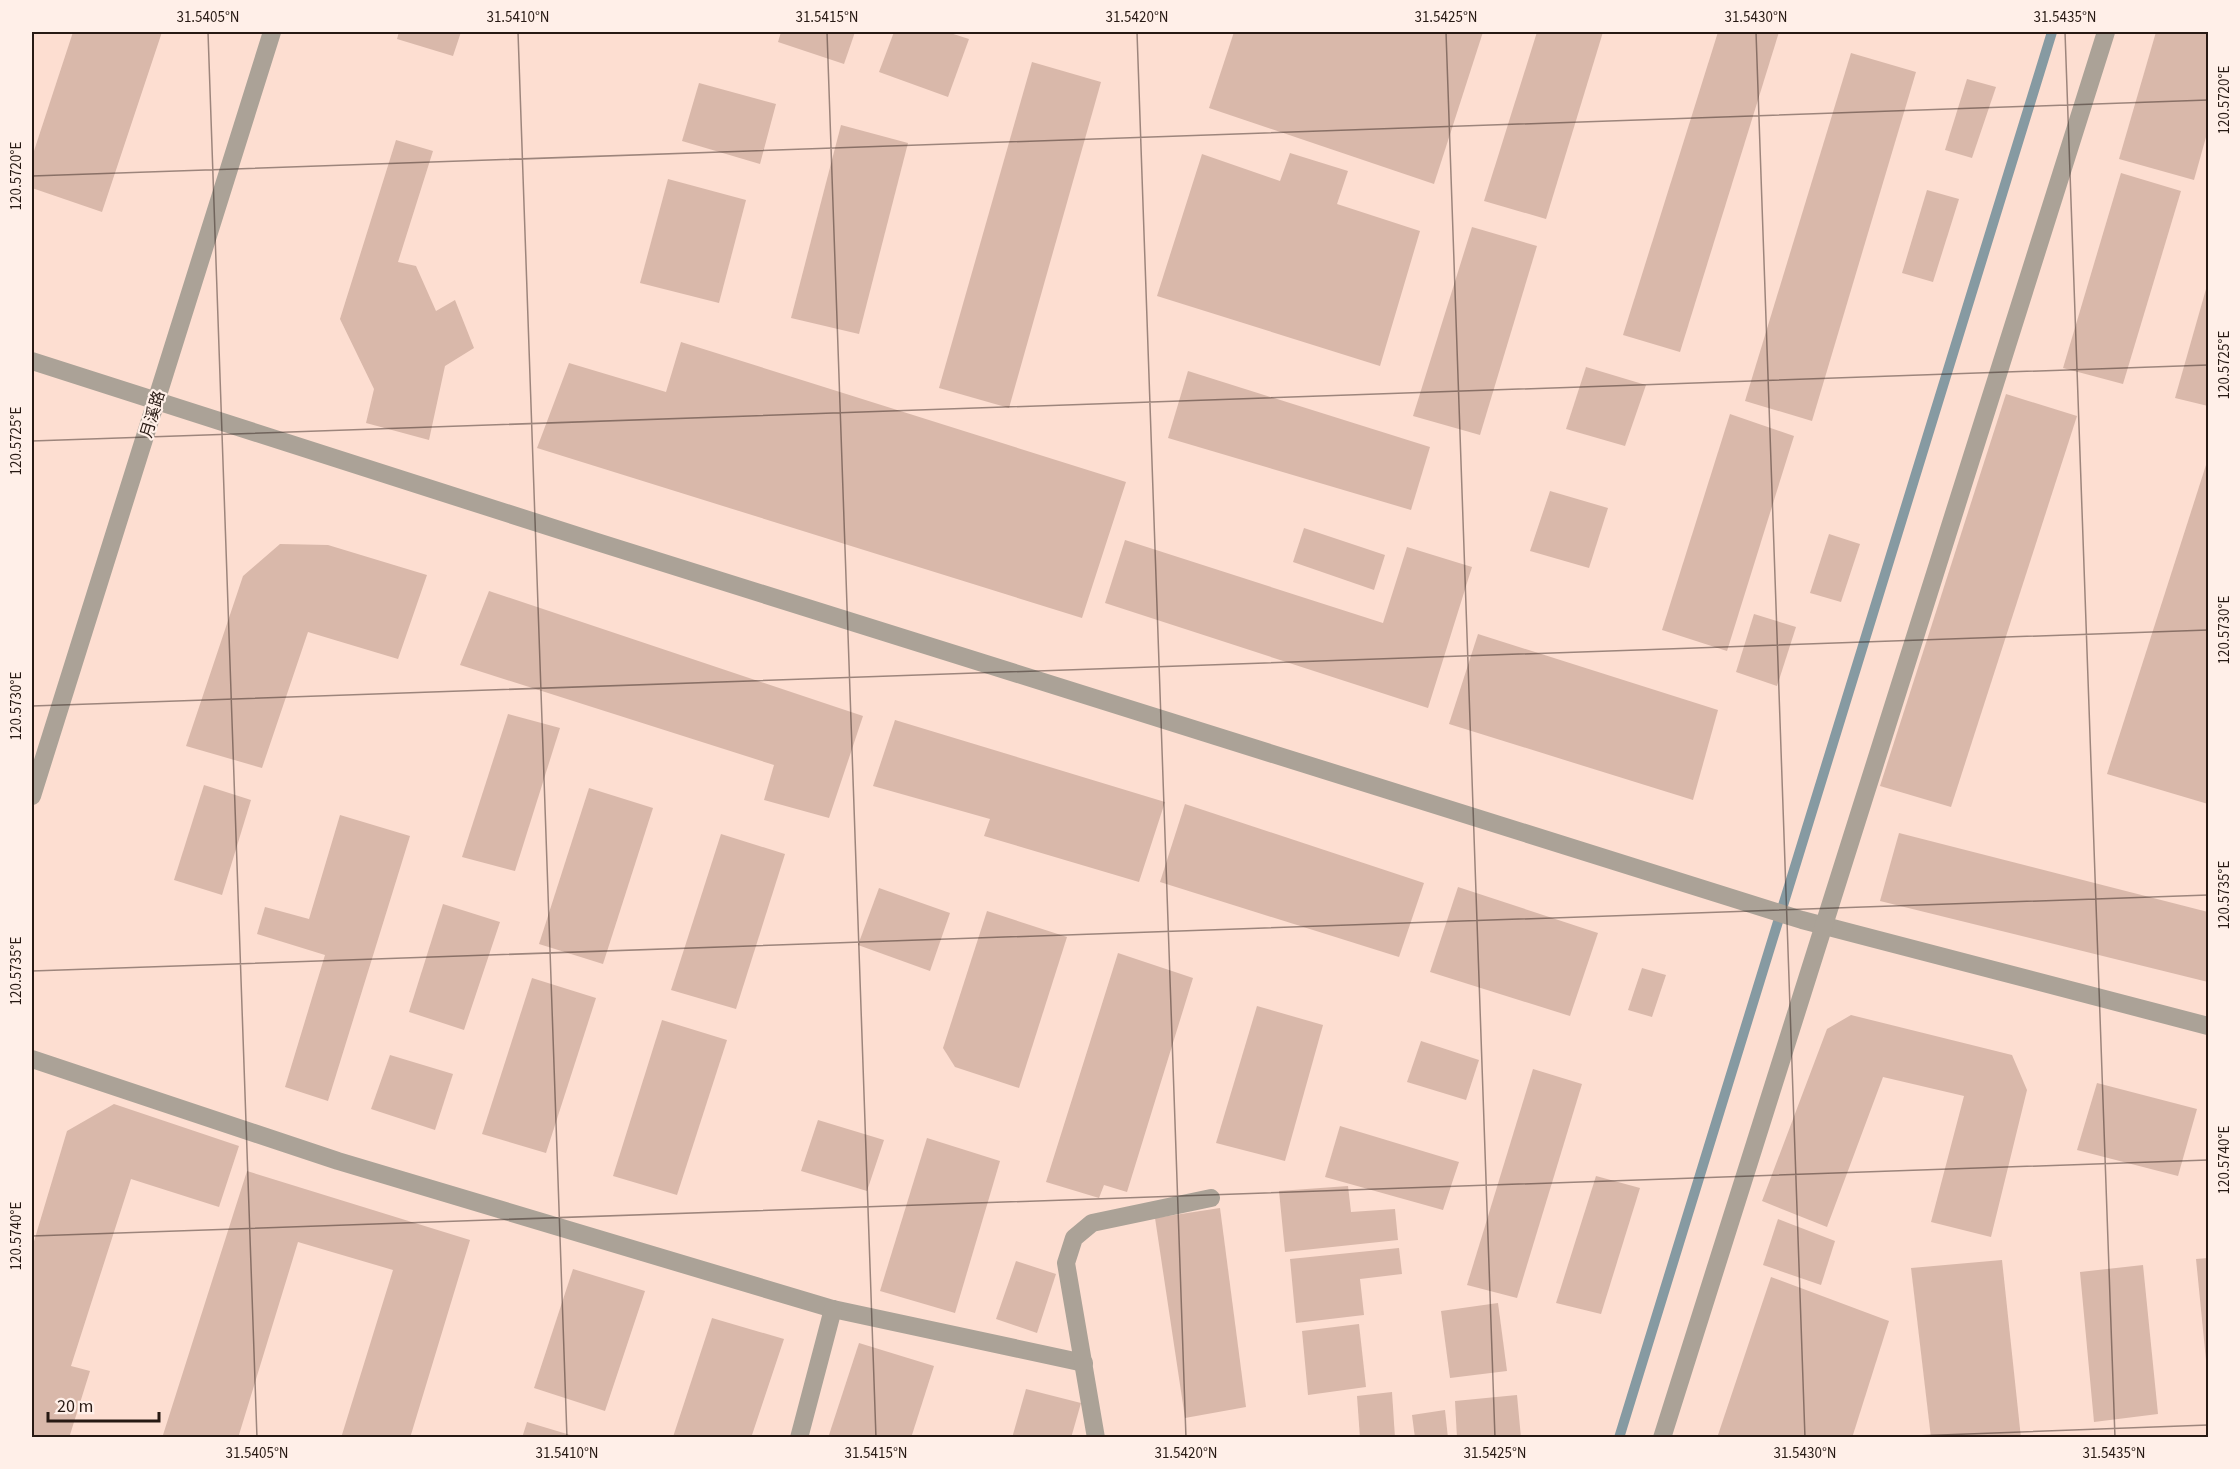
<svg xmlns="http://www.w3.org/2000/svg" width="2240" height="1469" font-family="'Source Sans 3','Noto Sans SC',sans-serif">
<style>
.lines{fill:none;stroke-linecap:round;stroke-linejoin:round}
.stream{stroke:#869aa2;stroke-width:10}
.building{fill:#d9b8aa}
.minor{stroke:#aba297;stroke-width:18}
.tertiary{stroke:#aba297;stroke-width:18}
.ticks{fill:none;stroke:#271913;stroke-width:1.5;stroke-opacity:0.45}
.labels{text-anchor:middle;stroke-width:4.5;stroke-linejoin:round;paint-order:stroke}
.street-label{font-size:16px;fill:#271913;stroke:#ffefe8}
.neatline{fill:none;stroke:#271913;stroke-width:2}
.ticks-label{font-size:15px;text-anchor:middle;fill:#271913}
</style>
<rect width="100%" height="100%" fill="#fdded1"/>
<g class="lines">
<!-- stream -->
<polyline class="stream" points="1619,1438 2052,32"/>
</g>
<!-- building -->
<g class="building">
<polygon points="73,32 162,32 102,212 32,188 32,157"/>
<polygon points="399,32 461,32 453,56 397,39"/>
<polygon points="781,32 855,32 844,64 778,42"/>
<polygon points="894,32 947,32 969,39 948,97 879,72"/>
<polygon points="1234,32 1483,32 1434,184 1209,108"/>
<polygon points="1537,32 1603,32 1546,219 1484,201"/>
<polygon points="1718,32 1779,32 1680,352 1623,335"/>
<polygon points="2156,32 2208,32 2208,130 2194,180 2119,159"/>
<polygon points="1851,53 1916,72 1812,421 1745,401"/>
<polygon points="1032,62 1101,82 1009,408 939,388"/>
<polygon points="1967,79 1996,87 1972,158 1945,150"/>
<polygon points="699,83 776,104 760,164 682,141"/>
<polygon points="841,125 908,143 859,334 791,318"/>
<polygon points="396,140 433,151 398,262 416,266 436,311 455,300 474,348 445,366 429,440 366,423 374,389 340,319"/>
<polygon points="1290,153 1348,171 1337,204 1420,231 1380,366 1157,296 1202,154 1280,181"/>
<polygon points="2121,173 2181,191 2123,384 2063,368"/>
<polygon points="668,179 746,200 719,303 640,283"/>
<polygon points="1927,190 1959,199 1933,282 1902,273"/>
<polygon points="1472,227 1537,246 1480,435 1413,416"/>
<polygon points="2208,282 2208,406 2175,398"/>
<polygon points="681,342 1126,482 1082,618 537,448 569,363 666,392"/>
<polygon points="1586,367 1646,385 1625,446 1566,429"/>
<polygon points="1188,371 1430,447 1411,510 1168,438"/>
<polygon points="2006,394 2077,416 1951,807 1880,786"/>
<polygon points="1730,414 1794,436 1727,651 1662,630"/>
<polygon points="2206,465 2208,466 2208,804 2107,774"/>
<polygon points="1550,491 1608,508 1589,568 1530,551"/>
<polygon points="1304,528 1385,555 1374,590 1293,562"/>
<polygon points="1829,534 1860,544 1841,602 1810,593"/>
<polygon points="1125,540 1383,623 1407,547 1472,567 1428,708 1105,603"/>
<polygon points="280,544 328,545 427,575 398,659 308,632 262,768 186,746 243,576"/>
<polygon points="489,591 863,716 829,818 764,800 774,765 460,665"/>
<polygon points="1754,614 1796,627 1777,686 1736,672"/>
<polygon points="1478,634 1718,710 1693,800 1449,724"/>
<polygon points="508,714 560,728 515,871 462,857"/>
<polygon points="895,720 1165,802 1139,882 984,836 990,819 873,786"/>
<polygon points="204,785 251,800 222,895 174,880"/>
<polygon points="589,788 653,808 603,964 539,944"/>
<polygon points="1185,804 1424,883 1399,957 1160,882"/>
<polygon points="340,815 410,836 328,1101 285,1087 325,955 257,934 265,907 309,919"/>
<polygon points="1899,833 2208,912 2208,982 1880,901"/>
<polygon points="721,834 785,854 736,1009 671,990"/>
<polygon points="1458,887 1598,933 1570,1016 1430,972"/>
<polygon points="879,888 950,913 930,971 858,945"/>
<polygon points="443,904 500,922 464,1030 409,1012"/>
<polygon points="987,911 1067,937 1019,1088 955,1067 943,1048"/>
<polygon points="1118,953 1193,978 1127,1192 1104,1185 1099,1198 1046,1182"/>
<polygon points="1642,968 1666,975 1652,1017 1628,1010"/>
<polygon points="532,978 596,998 546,1153 482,1134"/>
<polygon points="1257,1006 1323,1025 1285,1161 1216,1143"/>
<polygon points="1851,1015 2012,1055 2027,1090 1991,1237 1931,1222 1964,1096 1883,1077 1827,1227 1762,1201 1827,1029"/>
<polygon points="662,1020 727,1040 677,1195 613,1176"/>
<polygon points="1421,1041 1479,1060 1466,1100 1407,1082"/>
<polygon points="390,1055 453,1074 435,1130 371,1109"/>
<polygon points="1533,1069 1582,1084 1517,1298 1467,1285"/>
<polygon points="2097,1083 2197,1109 2178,1176 2077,1150"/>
<polygon points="114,1104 239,1146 219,1207 131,1179 71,1366 90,1371 69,1438 32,1438 32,1248 67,1131"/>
<polygon points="818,1120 884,1140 867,1191 801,1171"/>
<polygon points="1340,1126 1459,1162 1443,1210 1325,1177"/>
<polygon points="927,1138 1000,1161 955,1313 880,1291"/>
<polygon points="247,1171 470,1240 410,1438 341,1438 393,1270 298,1242 238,1438 173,1438 163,1435"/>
<polygon points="1596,1176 1640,1188 1601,1314 1556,1303"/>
<polygon points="1348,1186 1351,1212 1395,1209 1398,1240 1285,1252 1279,1191"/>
<polygon points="1220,1208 1246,1407 1185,1418 1155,1218"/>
<polygon points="1778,1219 1835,1241 1821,1285 1763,1265"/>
<polygon points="1399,1248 1402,1274 1360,1279 1364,1315 1296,1323 1290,1259"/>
<polygon points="2208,1258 2208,1369 2207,1370 2196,1259"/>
<polygon points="2002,1260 2021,1438 1931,1438 1911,1268"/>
<polygon points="1016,1261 1056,1274 1037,1333 996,1319"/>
<polygon points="2143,1265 2158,1414 2094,1422 2080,1272"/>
<polygon points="573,1269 645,1291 605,1411 534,1388"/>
<polygon points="1771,1277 1889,1321 1852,1438 1717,1438"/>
<polygon points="1498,1303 1507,1371 1450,1378 1441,1311"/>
<polygon points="712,1318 784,1339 751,1438 673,1437"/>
<polygon points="1359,1324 1366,1387 1308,1395 1302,1331"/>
<polygon points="859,1343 934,1366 911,1438 828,1438"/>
<polygon points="1026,1389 1081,1403 1071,1438 1012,1438"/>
<polygon points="1392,1392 1395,1438 1360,1438 1357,1396"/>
<polygon points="1517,1395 1521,1438 1457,1438 1455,1401"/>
<polygon points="1445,1410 1448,1438 1415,1438 1412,1415"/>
<polygon points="527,1422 577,1437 577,1438 522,1438"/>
</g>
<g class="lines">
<!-- minor -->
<g class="minor">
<polyline points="32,361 594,541 1802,920 2208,1026"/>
<polyline points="32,1059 338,1161 833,1309 1084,1363"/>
<polyline points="799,1438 833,1309"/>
<polyline points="1096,1438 1066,1263 1074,1238 1092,1223 1211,1198"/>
<polyline points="1662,1438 2106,32"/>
</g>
<!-- tertiary -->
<polyline class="tertiary" points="32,796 272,32"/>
</g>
<!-- ticks -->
<path class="ticks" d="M208,32l49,1406M518,32l49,1406M827,32l49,1406M1137,32l49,1406M1446,32l49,1406M1756,32l49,1406M2065,32l50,1406M32,176l2176,-76M32,441l2176,-76M32,706l2176,-76M32,971l2176,-76M32,1236l2176,-76M1862,1438l346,-13"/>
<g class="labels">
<!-- street labels -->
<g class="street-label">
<text transform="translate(152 414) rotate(-73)" y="6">月溪路</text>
</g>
</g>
<!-- border -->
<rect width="2240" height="1469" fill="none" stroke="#ffefe8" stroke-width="66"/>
<!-- scale -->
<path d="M48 1412v9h111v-9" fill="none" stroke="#271913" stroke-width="3"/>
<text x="57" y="1412" font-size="18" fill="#271913" stroke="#ffefe8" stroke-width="4.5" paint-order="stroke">20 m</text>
<rect x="33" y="33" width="2174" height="1403" class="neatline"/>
<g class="ticks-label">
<text x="208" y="22">31.5405°N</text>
<text x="518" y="22">31.5410°N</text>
<text x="827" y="22">31.5415°N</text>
<text x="1137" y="22">31.5420°N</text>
<text x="1446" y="22">31.5425°N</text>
<text x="1756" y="22">31.5430°N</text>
<text x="2065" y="22">31.5435°N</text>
<text transform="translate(2224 100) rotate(-90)" y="5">120.5720°E</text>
<text transform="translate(16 176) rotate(-90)" y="5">120.5720°E</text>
<text transform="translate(2224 365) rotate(-90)" y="5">120.5725°E</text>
<text transform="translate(16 441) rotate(-90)" y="5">120.5725°E</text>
<text transform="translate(2224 630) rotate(-90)" y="5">120.5730°E</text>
<text transform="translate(16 706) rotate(-90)" y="5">120.5730°E</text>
<text transform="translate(2224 895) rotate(-90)" y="5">120.5735°E</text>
<text transform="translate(16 971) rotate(-90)" y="5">120.5735°E</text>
<text transform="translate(2224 1160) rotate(-90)" y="5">120.5740°E</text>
<text transform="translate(16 1236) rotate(-90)" y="5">120.5740°E</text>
<text x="257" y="1458">31.5405°N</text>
<text x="567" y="1458">31.5410°N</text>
<text x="876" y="1458">31.5415°N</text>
<text x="1186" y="1458">31.5420°N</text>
<text x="1495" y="1458">31.5425°N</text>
<text x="1805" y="1458">31.5430°N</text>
<text x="2114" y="1458">31.5435°N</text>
</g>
</svg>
